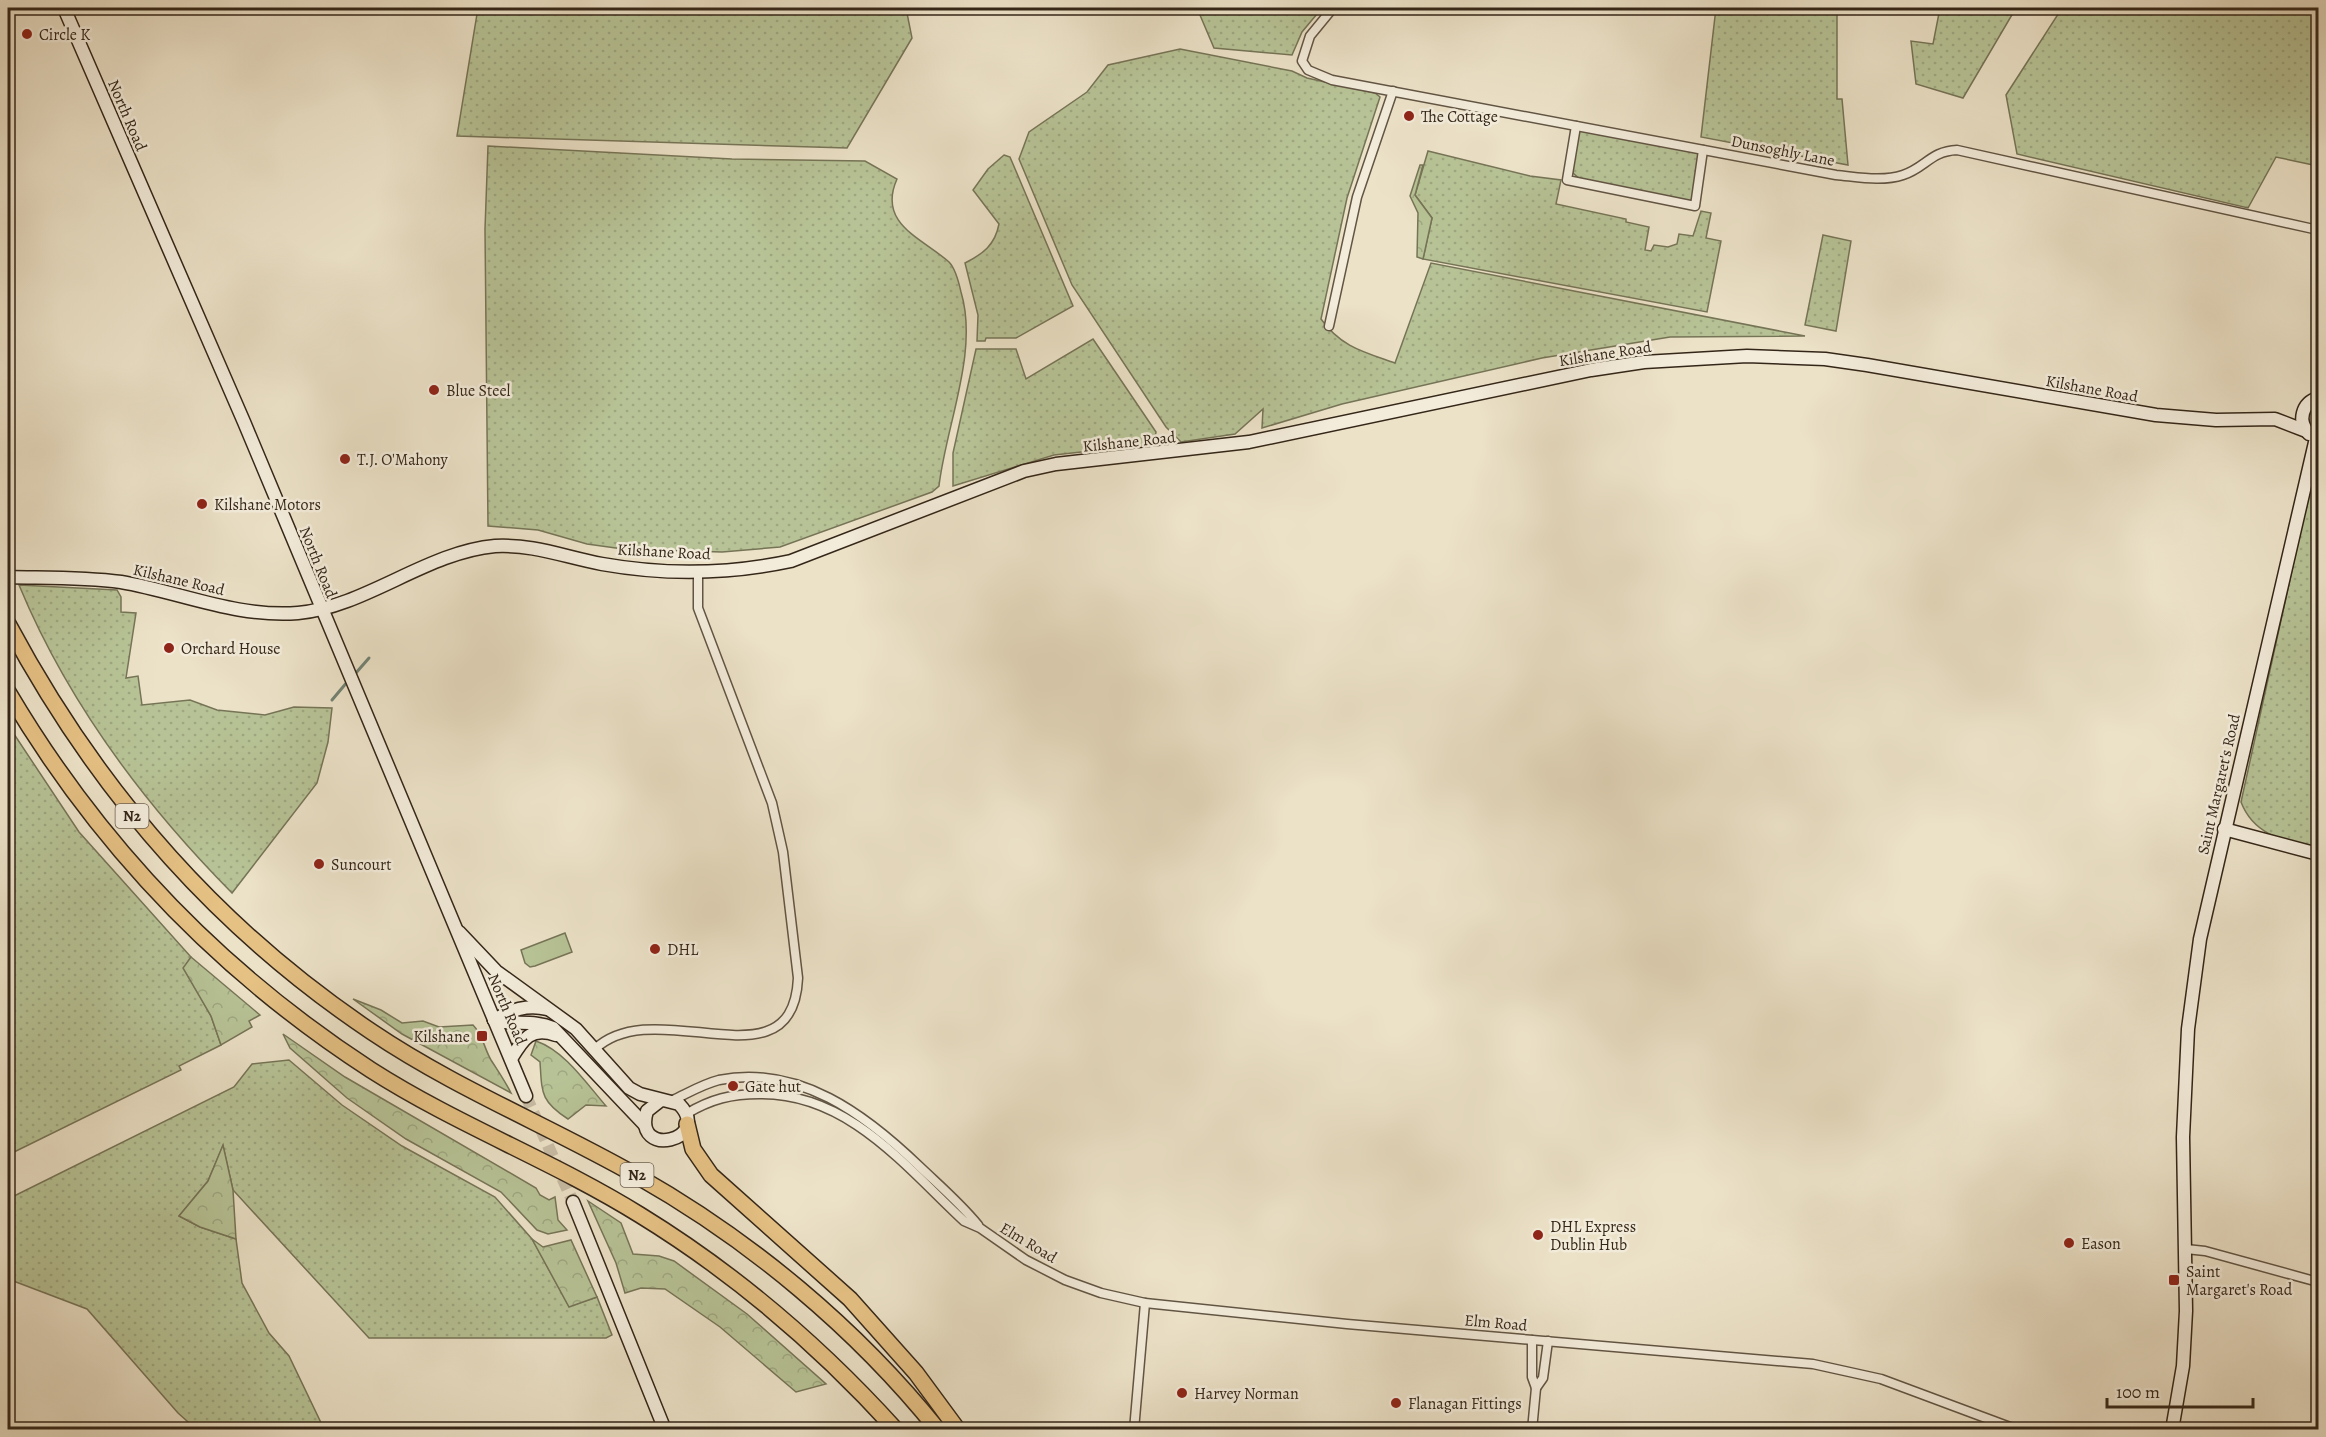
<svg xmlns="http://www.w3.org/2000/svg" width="2326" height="1437" font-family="Alegreya,serif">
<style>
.grass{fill:url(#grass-dots);stroke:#767457;stroke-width:1.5}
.forest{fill:url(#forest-crowns);stroke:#767457;stroke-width:1.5}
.pitch{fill:#b7c396;stroke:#767457;stroke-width:1.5}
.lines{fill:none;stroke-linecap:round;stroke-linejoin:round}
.stream{stroke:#718273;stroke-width:3}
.secondary-tunnel{stroke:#c7bca5;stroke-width:12;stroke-dasharray:12 6;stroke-linecap:butt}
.street-casing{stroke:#625544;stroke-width:11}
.secondary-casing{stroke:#342618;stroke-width:15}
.highway-casing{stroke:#342618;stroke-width:18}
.street{stroke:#f3ecdb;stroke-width:8}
.secondary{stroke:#f3ecdb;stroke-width:12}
.highway{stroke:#e6c184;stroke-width:15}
.poi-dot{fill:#8f2418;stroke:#f3ecdb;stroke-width:2}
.labels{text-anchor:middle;stroke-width:5;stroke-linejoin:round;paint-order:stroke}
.shield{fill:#f3ecdb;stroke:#6d6152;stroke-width:1.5}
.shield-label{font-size:15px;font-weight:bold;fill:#342618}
.poi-label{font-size:16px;fill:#342618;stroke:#f3ecdb;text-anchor:start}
.street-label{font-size:16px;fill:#342618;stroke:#f3ecdb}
</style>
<defs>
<pattern id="grass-dots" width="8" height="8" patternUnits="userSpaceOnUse" patternTransform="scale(1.5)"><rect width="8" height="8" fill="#b7c396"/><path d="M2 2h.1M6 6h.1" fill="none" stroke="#9ea781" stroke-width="1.8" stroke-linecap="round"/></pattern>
<pattern id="forest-crowns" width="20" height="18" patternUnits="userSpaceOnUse" patternTransform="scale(1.5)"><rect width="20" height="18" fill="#b7c396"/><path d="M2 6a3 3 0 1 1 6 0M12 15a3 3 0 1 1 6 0" fill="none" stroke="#9ea781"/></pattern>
</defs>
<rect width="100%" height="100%" fill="#ece2c8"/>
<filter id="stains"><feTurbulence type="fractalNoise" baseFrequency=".00333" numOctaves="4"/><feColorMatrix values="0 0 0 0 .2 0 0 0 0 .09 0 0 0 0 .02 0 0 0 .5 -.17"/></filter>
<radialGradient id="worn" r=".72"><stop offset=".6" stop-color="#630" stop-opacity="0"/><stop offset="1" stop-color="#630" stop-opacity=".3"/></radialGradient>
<!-- grass -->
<g class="grass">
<polygon points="478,8 906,8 912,38 847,148 457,136"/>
<polygon points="1197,8 1322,8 1302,32 1292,55 1214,48"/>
<polygon points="1716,8 1837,8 1837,99 1842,99 1848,165 1701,137"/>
<polygon points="1940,8 2016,8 1963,98 1916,84 1911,41 1933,44"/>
<polygon points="2062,8 2318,8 2318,166 2276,157 2248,208 2017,154 2006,95"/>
<path d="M1180,49l112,22 15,7 68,15 5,4 -33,101 -26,121c20,28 43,33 74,44l36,-100 374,73 -135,1 -128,21 -200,46 -80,24 1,-19 -28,25 -54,8 -15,-15 -94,-142 -53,-126 10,-27 58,-40 21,-27z"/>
<polygon points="1578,129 1700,153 1692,201 1581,180 1573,173 1571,167"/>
<path d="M488,146l244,13 133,2 32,18c-20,45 25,59 52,83 6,6 10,21 12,30 18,60 -15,133 -22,194l-7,6 -152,55 -58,5 -99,-3 -36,-5 -49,-14 -50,-4 -3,-297z"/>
<polygon points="1428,151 1530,176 1561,180 1556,204 1626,219 1626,222 1649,227 1645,250 1651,251 1654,245 1668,247 1677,244 1679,234 1693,236 1701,211 1711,213 1706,238 1721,241 1707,312 1423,259 1432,218 1415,195"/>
<path d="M1004,155l6,2 63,149 -57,32h-30l-1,3h-8l1,-26 -13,-52c18,-9 30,-18 34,-39l-26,-34 15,-21z"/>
<polygon points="1823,235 1851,241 1836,331 1805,325"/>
<polygon points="1093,339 1156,432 1154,444 1054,455 953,486 953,453 976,349 1016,349 1026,379"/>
<path d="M2318,464v385c-33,-8 -64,-13 -77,-47l72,-327z"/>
<path d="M19,585l98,5 4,7v15l15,1 -10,65 12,-2 4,29 48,-5 27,10 48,5 29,-8 38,1 -4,34 -11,41 -85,110c-88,-89 -165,-192 -213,-308z"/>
<polygon points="8,725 79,832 191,957 184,968 211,1016 221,1045 179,1066 181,1070 8,1155"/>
<polygon points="289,1060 342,1105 402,1146 495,1197 532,1239 569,1306 597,1297 612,1335 606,1338 369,1338 233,1190 223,1146 208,1181 179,1216 200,1227 236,1239 242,1283 269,1333 289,1356 324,1429 196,1429 178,1413 87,1309 8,1279 8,1199 234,1087 252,1064"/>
</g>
<!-- forest -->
<g class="forest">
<polygon points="1420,165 1423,165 1415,195 1432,218 1423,259 1417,257 1418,213 1410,196"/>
<polygon points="191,957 260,1015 249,1021 252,1027 221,1045 211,1016 183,968"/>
<path d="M353,999l28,11 21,13 21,-2 16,6 34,-2c10,10 11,23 18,35 7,11 14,21 20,33l-109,-59z"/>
<polygon points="283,1034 345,1077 536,1188 540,1195 549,1200 555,1197 558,1220 567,1230 548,1234 537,1230 501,1192 406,1139 347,1098 290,1048"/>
<path d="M536,1041c29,10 50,42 70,65l-20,-1 -18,14c-28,-18 -26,-27 -28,-57l-9,-7z"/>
<polygon points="223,1145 233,1190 236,1239 200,1227 179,1216 208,1181"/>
<polygon points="588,1201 621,1223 633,1254 659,1256 674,1261 747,1314 826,1384 796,1392 720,1327 665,1289 641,1288 625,1293 616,1263"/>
<polygon points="532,1239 543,1247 571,1240 597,1297 569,1307"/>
</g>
<!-- pitch -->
<polygon class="pitch" points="565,933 572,952 535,966 530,967 525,963 521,950"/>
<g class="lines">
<!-- stream -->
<g class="stream">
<polyline points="355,674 369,658"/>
<polyline points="332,700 348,681"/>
</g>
<!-- secondary-tunnel -->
<polyline class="secondary-tunnel" points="526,1096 573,1202"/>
<defs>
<g id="street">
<path d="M1333,8l-23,28 -8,25 6,9 24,10 504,95c22,2 46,7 67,0 22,-7 28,-24 54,-25l361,80"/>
<polyline points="1576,126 1567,180 1695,206 1703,150"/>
<polyline points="1329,326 1357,197 1393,91"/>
<path d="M595,1049c62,-58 198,42 203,-71l-15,-126 -11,-49 -74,-195v-38"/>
<path d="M673,1100c15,-7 30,-16 46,-20 80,-16 147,35 201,87 20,19 41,37 58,58"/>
<path d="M686,1114c25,-15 45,-20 74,-20 88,-1 145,72 204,127l16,7 46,32 39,20 36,13 44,10 202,21 466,40 68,15 137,51"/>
<polyline points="2186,1249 2205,1251 2318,1282"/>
<polyline points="1536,1388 1543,1378 1548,1341"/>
<polyline points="1134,1430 1145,1303"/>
<polyline points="1532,1430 1536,1388 1532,1377 1532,1340"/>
</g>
<g id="secondary">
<polyline points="64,8 244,422 526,1096"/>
<path d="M2309,434c-12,-13 -7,-31 9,-36"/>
<path d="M8,577c37,1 75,0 113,5 59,10 116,36 177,31 67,-6 129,-61 197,-67 38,-2 70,11 107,18 62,11 128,10 189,-3l233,-90 32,-7 193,-22 342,-72 53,-8 103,-6 78,3 42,6 289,50 60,5 59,-1 31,12"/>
<polyline points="2224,829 2318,854"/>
<path d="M459,932l37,39 80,58 53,59 11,6 39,10c35,36 -47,56 -32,7l14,-11"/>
<path d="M494,1020c20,6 39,-1 59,8l92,97"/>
<path d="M494,1020c17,-10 33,-16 53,-11"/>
<path d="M511,1059c12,-20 20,-33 45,-24"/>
<polyline points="573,1202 665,1430"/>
<polyline points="2172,1430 2183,1366 2186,1311 2183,1137 2188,1029 2200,939 2316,438"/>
</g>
<g id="highway">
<path d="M8,624c88,165 207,303 364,408 83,56 177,94 265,144 113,64 219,152 301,254"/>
<path d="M8,692c91,154 212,280 363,378 86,55 182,91 269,145 96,59 180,131 256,215"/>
<polyline points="687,1124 693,1149 711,1175 850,1299 916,1373 958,1430"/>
</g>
</defs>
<!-- street casing -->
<use href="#street" class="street-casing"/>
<!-- secondary casing -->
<use href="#secondary" class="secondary-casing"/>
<!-- highway casing -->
<use href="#highway" class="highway-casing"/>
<!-- street -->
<use href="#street" class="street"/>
<!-- secondary -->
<use href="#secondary" class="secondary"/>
<!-- highway -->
<use href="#highway" class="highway"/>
</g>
<!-- markers -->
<g class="poi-dot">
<circle cx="27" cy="34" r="6"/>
<circle cx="1409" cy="116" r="6"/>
<circle cx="434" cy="390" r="6"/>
<circle cx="345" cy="459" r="6"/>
<circle cx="202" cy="504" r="6"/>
<circle cx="169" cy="648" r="6"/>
<circle cx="319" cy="864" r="6"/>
<circle cx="655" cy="949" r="6"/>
<rect x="476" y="1030" width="12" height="12" rx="3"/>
<circle cx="733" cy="1086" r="6"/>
<circle cx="1538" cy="1235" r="6"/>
<circle cx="2069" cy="1243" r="6"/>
<rect x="2168" y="1274" width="12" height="12" rx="3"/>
<circle cx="1182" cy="1393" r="6"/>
<circle cx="1396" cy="1403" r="6"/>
</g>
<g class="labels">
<!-- shield labels -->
<g class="shield">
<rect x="115.5" y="804" width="33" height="24" rx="4.5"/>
<rect x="620.5" y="1163" width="33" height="24" rx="4.5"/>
</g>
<g class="shield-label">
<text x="132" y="821">N2</text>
<text x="637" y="1180">N2</text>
</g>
<!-- poi labels -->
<g class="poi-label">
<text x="39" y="40">Circle K</text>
<text x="1421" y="122">The Cottage</text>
<text x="446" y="396">Blue Steel</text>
<text x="357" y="465">T.J. O'Mahony</text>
<text x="214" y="510">Kilshane Motors</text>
<text x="181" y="654">Orchard House</text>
<text x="331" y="870">Suncourt</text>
<text x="667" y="955">DHL</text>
<text x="470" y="1042" text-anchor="end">Kilshane</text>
<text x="745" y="1092">Gate hut</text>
<text x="1550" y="1232">DHL Express<tspan x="1550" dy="18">Dublin Hub</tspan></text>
<text x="2081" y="1249">Eason</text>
<text x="2186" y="1277">Saint<tspan x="2186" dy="18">Margaret's Road</tspan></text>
<text x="1194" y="1399">Harvey Norman</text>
<text x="1408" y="1409">Flanagan Fittings</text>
</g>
<!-- street labels -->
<g class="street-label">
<text transform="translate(128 115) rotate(67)" y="6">North Road</text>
<text transform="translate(1783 150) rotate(11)" y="6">Dunsoghly Lane</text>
<text transform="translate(1605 353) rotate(-9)" y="6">Kilshane Road</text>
<text transform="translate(2092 388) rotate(10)" y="6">Kilshane Road</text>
<text transform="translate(1129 441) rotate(-6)" y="6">Kilshane Road</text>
<text transform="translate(664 551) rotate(3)" y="6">Kilshane Road</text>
<text transform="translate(319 562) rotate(68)" y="6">North Road</text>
<text transform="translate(179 579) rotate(13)" y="6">Kilshane Road</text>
<text transform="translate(2218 784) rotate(-77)" y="6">Saint Margaret's Road</text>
<text transform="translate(508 1009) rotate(67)" y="6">North Road</text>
<text transform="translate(1029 1242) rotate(31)" y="6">Elm Road</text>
<text transform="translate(1496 1322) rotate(5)" y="6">Elm Road</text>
</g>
</g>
<!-- margin -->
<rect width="2326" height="1437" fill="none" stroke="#ece2c8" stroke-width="30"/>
<rect x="9" y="9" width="2308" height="1419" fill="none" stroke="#342618" stroke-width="3"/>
<rect x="15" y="15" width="2296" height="1407" fill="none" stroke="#342618" stroke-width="1.5"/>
<!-- scale -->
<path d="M2107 1398v9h146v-9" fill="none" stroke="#342618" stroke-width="3"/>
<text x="2116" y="1398" font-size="18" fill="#342618" stroke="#f3ecdb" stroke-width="4.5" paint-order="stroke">100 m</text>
<rect width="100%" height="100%" filter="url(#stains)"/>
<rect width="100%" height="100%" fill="url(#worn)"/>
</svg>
